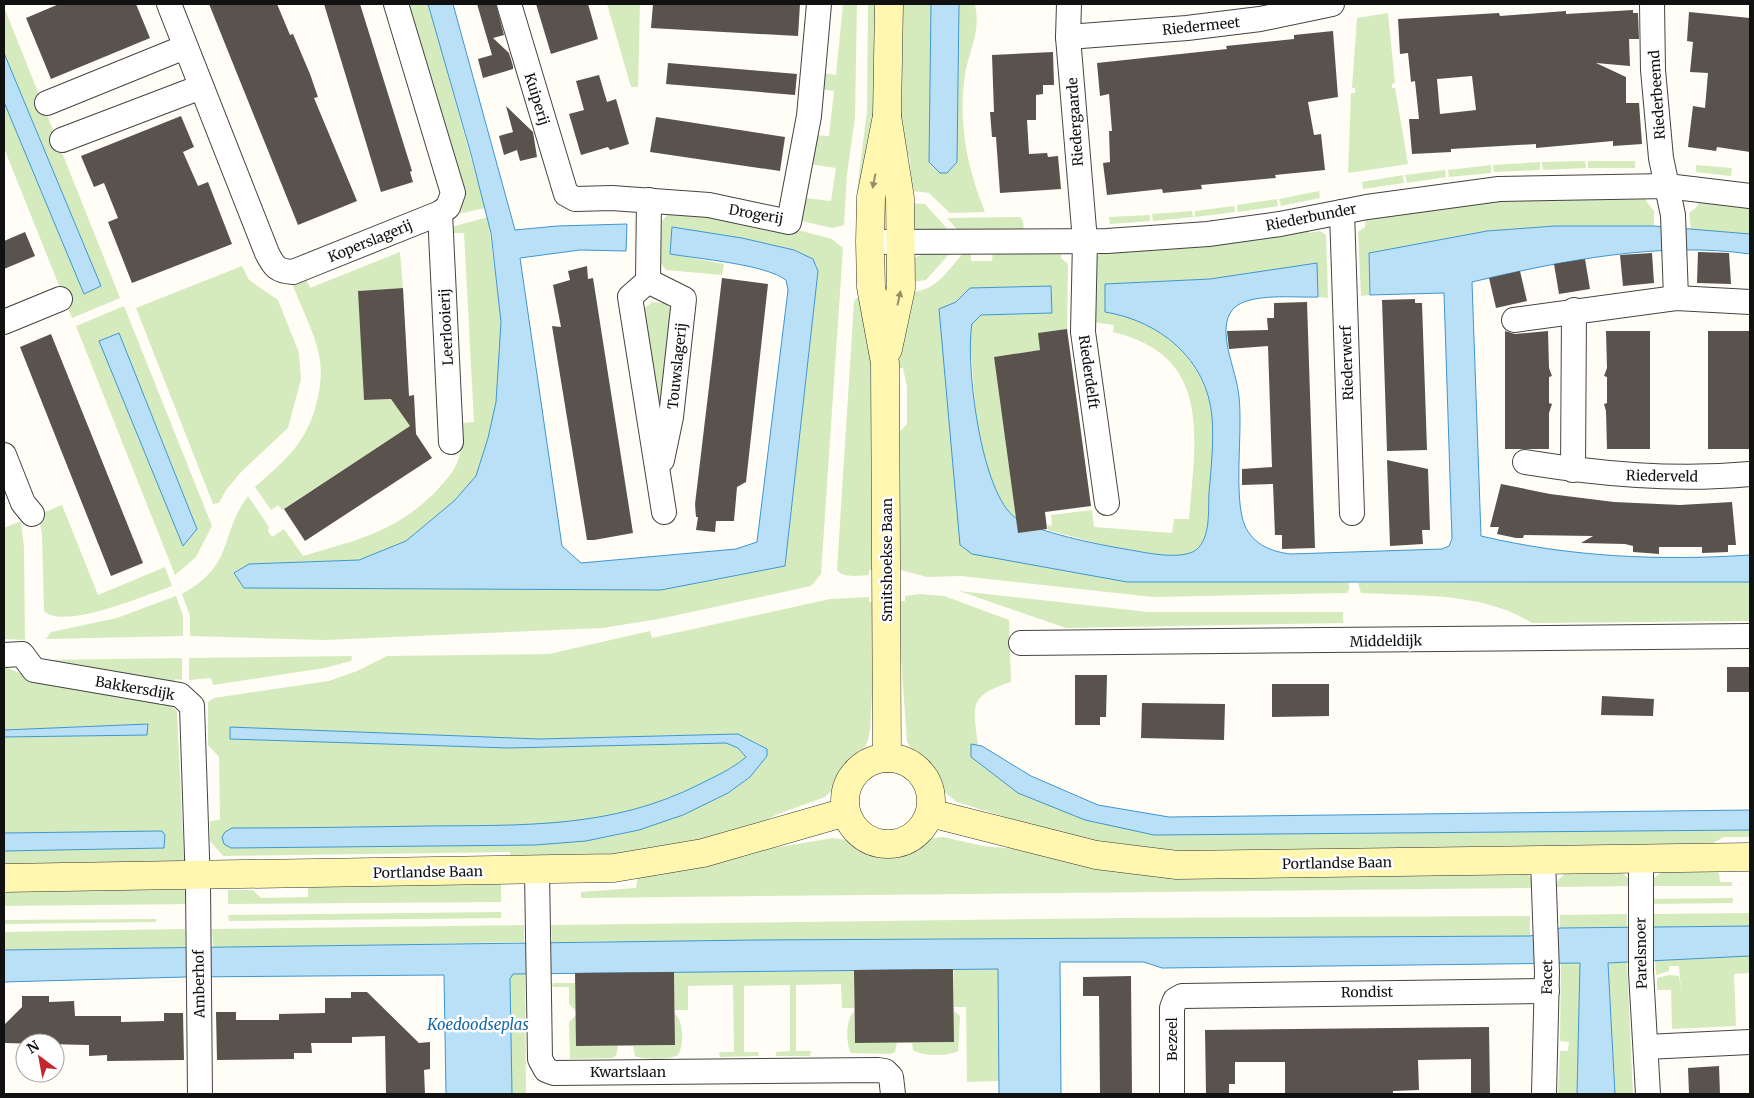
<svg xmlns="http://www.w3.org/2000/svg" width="1754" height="1098" font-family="Merriweather,serif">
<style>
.green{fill:#d5ebbd;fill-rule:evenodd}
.water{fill:#b9e0f7;stroke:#3f96cf}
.building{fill:#5a524d;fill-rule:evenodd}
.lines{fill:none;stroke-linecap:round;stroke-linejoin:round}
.street-casing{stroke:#444;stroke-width:26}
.secondary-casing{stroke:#333;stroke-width:29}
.street{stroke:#fff;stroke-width:24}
.secondary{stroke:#fff6b0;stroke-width:28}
.oneway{fill:#948f68}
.labels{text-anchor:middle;stroke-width:5;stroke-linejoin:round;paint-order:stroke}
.street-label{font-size:14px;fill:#111;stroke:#fff}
.water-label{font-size:15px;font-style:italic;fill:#1768a6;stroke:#fff}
</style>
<rect width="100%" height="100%" fill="#fffdf5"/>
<!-- green -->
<g class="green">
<polygon points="407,4 428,4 485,208 458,214 454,212"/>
<polygon points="607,4 640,4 638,87 631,87"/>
<polygon points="843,4 857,4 855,117 847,174 844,225 833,228 801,221 805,198 831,201 836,168 809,164 814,135 829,136 834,91 820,89 822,73 836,75"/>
<polygon points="868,4 878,4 877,131 865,190 857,191 867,111"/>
<path d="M902,4h29l-2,158h28l2,-158h16c6,27 -5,44 -10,70 -7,49 2,93 20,138l-35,1 -21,-20 -15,-2 -3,-9 -1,-22 -9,-25z"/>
<polygon points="4,7 120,298 72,318 4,148 4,102 84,294 101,286 4,53"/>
<polygon points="1388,13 1395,83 1392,84 1392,88 1395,88 1408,164 1348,173 1351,93 1355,93 1355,88 1352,88 1357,18"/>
<polygon points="1585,161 1586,168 1543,170 1542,162"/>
<rect x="1588" y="161" width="47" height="7"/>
<polygon points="1540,162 1540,170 1494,172 1493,165"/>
<polygon points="1491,165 1491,173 1449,177 1448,170"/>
<polygon points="1696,165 1732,168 1731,176 1696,172"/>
<polygon points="1445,170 1446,177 1407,183 1405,175"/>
<polygon points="1403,175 1404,183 1363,189 1362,182"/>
<polygon points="1319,191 1320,198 1281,206 1279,199"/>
<polygon points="1646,194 1646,201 1654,211 1654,226 1555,226 1487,231 1369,253 1370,295 1361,296 1358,232 1365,227 1366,215 1498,198"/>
<polygon points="1698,198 1750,203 1750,234 1691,229 1689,213 1698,206"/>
<polygon points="1277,199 1278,206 1238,212 1237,205"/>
<polygon points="907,203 925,204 949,231 929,234 907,225"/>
<polygon points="1234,206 1235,212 1195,217 1195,211"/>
<path d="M681,208l94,16 57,15 11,9 -22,326 -10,12 -152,33 -57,9 -278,12 -134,-4v-20l-8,-22c54,-30 36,-57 66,-98l21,31 -1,4 4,6 12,-8 19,27c54,-16 96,-25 135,-67 10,-11 19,-21 22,-35 2,-11 0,-21 -1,-31l15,-1 -10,-189h-16v-5l40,-11 13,105 -1,39 -4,41 -8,36 -12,38 -22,25 -48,40 -47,19 -110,4 -5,24 417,2 124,-24 33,-295 -2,-7 -22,-14 -52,-12 -69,-10 -3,26 54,10 -2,11 -56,-5 -7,-9 3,-40 6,-7 12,2z"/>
<polygon points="1192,211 1193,217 1153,221 1152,214"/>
<polygon points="1150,215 1150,221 1110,224 1109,217"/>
<polygon points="1020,217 1023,221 1024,233 960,233 947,218"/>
<path d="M1308,227l1,6 11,-2 6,4 2,63 -10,-1 -1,-33 -107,15 -105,5 16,31c35,10 64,31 80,64 19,37 11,81 8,120 -1,12 0,27 -4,38 -3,7 -8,13 -15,16 -26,10 -114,-15 -142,-23l-1,-5 5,1 -1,-11 41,-5 2,17 78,6 2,-14h15c6,-79 25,-163 -76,-187l1,-7 -22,-3 3,-64 9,-7z"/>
<path d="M1061,250v8l7,6 -1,65 -27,21 -46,7 22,161c-11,-9 -19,-22 -24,-35 -15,-37 -17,-78 -20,-118 -1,-12 -3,-27 -1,-39 2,-5 5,-8 10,-11l70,-2 -1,-27 -80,2 -14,14 4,243 389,38v7l-2,3 -194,4 -192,-21 -34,1 -30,-8 -1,-134 11,-11v-37l-4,-19h-7l11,-76c29,1 40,-21 58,-41h6v10h21l1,-10z"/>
<polygon points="929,251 950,253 926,280 907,283 908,261"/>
<path d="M400,252l3,36 -44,3 5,109 27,-1 19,27 -128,84 -4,-5 -7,5 -16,-23c32,-28 54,-47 63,-90 3,-14 4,-28 1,-42 -5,-24 -17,-46 -26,-69l2,-5 9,-6 6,13z"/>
<polygon points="242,266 249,280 278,300 299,353 301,379 288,428 242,471 226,490 219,503 213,504 136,308"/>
<path d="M856,298l6,2 11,31 4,239h-8v5c-10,0 -25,4 -32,-5l17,-268z"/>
<polygon points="653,302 664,303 673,311 664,409 659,411 642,314 644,308"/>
<polygon points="124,306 212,526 196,557 175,575 76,326"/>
<path d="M62,505l36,90 67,-28 7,19c-24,8 -108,45 -128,25l-2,-78 -4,-18z"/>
<polygon points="21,521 24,548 25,640 4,639 4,528"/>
<path d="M1750,582v39l-218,2c-49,-31 -115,-27 -171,-30l-3,-10z"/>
<polygon points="959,591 1148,612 1343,612 1343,623 1066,628"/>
<path d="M920,594l24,2 65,24 2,62c-43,14 -38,23 -33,63h-7l114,75 665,10v7h-26l-18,10 -543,6 -91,-15 -115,-36 -14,-11 -36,-49 -10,-141h8v-5z"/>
<polygon points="176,596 183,616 183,636 46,639 51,632 117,618"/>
<path d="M869,597v5h8l-7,128 -2,10 -5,11 -28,36 -10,10 -47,17 -22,11 -99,27 -146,9 -1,-9 -287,4 -13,-15v-20l10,-1 -1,-63 -11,-12v-43l6,-4 115,-17 28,-10 30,-15 162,-2 101,-23 2,7 178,-39zM230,733l309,6 199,-5 23,11 -11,32 -22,16 -45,22 -44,15 -35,8 -69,7 -304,3 -7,-4c72,-5 143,-9 215,-13 112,-7 211,-6 307,-73l-8,-10 -12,-5 -217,5 -279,-9z"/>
<polygon points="352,656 351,661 324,668 213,685 211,678 189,680 189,658"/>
<polygon points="182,658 182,680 175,679 174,686 43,660"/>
<polygon points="4,666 30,678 170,704 177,712 184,860 162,864 4,868 4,851 163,848 165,835 162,831 4,833 4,737 147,735 148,724 4,730"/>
<polygon points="943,837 983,846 1026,850 1526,872 1533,881 1535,888 581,898 581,892 636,888 638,876 756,851 833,838 847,840 867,852 887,856 906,852 925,839"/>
<polygon points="1714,869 1719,873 1720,882 1732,882 1732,886 1652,886 1654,878 1663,871"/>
<polygon points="1620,871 1629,879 1630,886 1556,887 1558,880 1566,873"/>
<polygon points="501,881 501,902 228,904 228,890 253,890 261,898 308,897 308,889 315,883"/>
<polygon points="4,887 182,887 188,895 189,904 4,906"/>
<polygon points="1733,898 1733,903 1649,904 1649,899"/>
<polygon points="501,912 501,918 229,921 228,915"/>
<polygon points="1750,913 1750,926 1654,929 1654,914"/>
<polygon points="1627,914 1627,927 1560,928 1560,915"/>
<polygon points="1530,916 1530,936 552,942 551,925 1122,918"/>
<polygon points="156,919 156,922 4,924 4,920"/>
<polygon points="524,925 524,942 213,948 212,929"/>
<polygon points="185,929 185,948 4,950 4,932"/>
<polygon points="1750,956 1750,973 1734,974 1736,1026 1672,1029 1671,990 1657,990 1657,978 1669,975 1679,976 1681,990 1679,966 1669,966 1669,971 1656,975 1655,961"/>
<polygon points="1627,962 1633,1094 1615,1094 1608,963"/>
<polygon points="1561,963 1581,963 1577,1094 1558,1094 1560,1051 1568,1051 1569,1042 1560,1041"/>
<polygon points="998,969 999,1081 967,1082 966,1007 954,1007 954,970"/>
<polygon points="854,971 854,1008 842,1008 841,984 796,985 796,1051 811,1051 810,1056 776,1056 776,1052 790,1051 790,985 744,986 744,1052 758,1052 759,1056 720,1057 719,1052 734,1052 733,985 688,986 688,1010 675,1010 674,972"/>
<polygon points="513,974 525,974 526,1094 512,1094 510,979"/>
<polygon points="553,983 575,983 576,1011 569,1004 569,987 552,987"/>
<path d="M954,1011l6,5 -2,35c-9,5 -35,6 -45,-1l-1,-7 42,-1z"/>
<path d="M854,1012l1,31h42l-2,9 -4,2 -40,-1c-5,-9 -6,-34 3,-41z"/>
<path d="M675,1014c9,7 9,32 3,41 -9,5 -34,5 -43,1l-2,-10 42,-1z"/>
<polygon points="576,1015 576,1046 618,1046 616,1056 612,1058 570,1059 569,1022"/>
</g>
<!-- water -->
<g class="water">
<path d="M428,4h25l62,226 42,-4 70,-2 -1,27 -46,-1 -60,8 42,288 19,17 155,-14 21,-7 31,-252 -2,-10c-22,-16 -87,-21 -116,-26l2,-27 70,11 52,12 19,9 5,12 -33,295 -124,24 -417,-2 -10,-15 15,-9 110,-4 47,-19 48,-40 22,-25 12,-38 8,-36 5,-80 -10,-89 -20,-79z"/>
<polygon points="931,4 959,4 957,162 947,173 940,173 929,162"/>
<polygon points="4,53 101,286 84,294 4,102"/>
<path d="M1555,226h99l96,8v20c-91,-13 -189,7 -278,28l9,254c89,21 178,25 269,19v27h-623l-155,-28 -12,-9 -21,-236 17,-7 14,-14 81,-2 1,27 -71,2 -9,9c-7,40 9,171 44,194 20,14 84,27 109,31 18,3 55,12 71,1 15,-12 12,-40 13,-57 2,-25 5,-50 3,-76 -5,-58 -52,-96 -107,-105v-28l105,-5 107,-16 1,34c-22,1 -69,-5 -85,12 -18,21 4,61 6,88 4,34 -6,102 6,129 9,19 27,26 46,28l151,-5 7,-3 3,-7 -8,-246 -74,2 -1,-42 118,-22z"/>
<polygon points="119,333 197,529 183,546 99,341"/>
<polygon points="148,724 147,735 4,737 4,730"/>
<path d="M230,727l309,12 199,-5 29,15v7l-17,21 -22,16 -45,22 -44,15 -53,11 -51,4 -304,3 -7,-4 -2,-7 3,-5 7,-4c65,0 129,-1 194,-2 96,-1 186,3 274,-42 16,-8 32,-15 46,-27l-8,-9 -12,-5 -217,5 -279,-9z"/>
<polygon points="971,744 982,746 1031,776 1098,805 1169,817 1750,810 1750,830 1154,835 1085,820 1018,793 971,757"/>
<polygon points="162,831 165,835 164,848 4,851 4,833"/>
<polygon points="1750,926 1750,956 1608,963 1615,1094 1577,1094 1580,963 1162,968 1144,962 1060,962 1061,1094 999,1094 998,969 513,974 510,979 512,1094 446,1094 444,975 185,977 4,982 4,950 757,940 1530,936 1560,928"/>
</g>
<!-- building -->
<g class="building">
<polygon points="59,4 136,4 150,38 51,79 26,18"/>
<polygon points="209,4 277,4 290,35 293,34 310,74 318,97 314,98 357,201 298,225"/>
<polygon points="324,4 360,4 412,171 410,172 413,182 381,192"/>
<polygon points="477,4 496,4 504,35 493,38 509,53 513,66 513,69 483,78 478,59 492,55"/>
<polygon points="536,4 588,4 598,39 551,54"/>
<polygon points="653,4 800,4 798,36 651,28"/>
<path d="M1633,10v3h5l1,26h-10l1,27 -34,-3 30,14v26h13l3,41 -29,2v-5l-77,7v-4l-85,5v3l-39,2 -3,-35h10l-4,-38 -4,1 -3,-29 -8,1 -2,-35 101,-6 1,3 66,-5v3zM1472,76l4,34 -36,4 -3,-35z"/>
<polygon points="1689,12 1750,18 1750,152 1717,147 1716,151 1688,147 1693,106 1705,108 1708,73 1690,72 1693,42 1687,41"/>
<polygon points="1333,31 1338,97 1308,102 1314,135 1321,134 1325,170 1275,175 1276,178 1201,185 1202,189 1163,193 1162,189 1107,195 1103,163 1110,162 1109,131 1112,131 1109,94 1100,96 1097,63 1227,49 1226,46 1294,39 1294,35"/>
<polygon points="1053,52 1054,85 1043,85 1043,94 1036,95 1036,120 1027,120 1029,154 1047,153 1048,157 1058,156 1061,189 1000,193 996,137 992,137 990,112 994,112 992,55"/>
<polygon points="668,63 797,74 795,95 666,84"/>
<polygon points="599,75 607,102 616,99 629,144 610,150 608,147 581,155 569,114 584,110 576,81"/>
<polygon points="506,106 533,132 537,157 520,161 517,150 504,155 499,136 513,132"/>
<polygon points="181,116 194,147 183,152 198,186 208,182 232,244 132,283 108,222 118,218 104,183 94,187 81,156"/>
<polygon points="656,117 785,137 780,171 650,152"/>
<polygon points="25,232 35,256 4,269 4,241"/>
<polygon points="1698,252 1729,253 1731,284 1697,283"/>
<polygon points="1652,253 1654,283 1623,286 1620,255"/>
<polygon points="1585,259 1590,289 1559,294 1554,264"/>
<polygon points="587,266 588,279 593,278 633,533 594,540 587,540 552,326 561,327 553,285 570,280 568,271"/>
<polygon points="1520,271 1527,301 1496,308 1489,278"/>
<polygon points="722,278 768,284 746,482 737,487 734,521 716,521 715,532 696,530 698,517 696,517 695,504"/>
<polygon points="403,288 409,396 414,395 416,434 432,458 305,541 284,509 410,426 391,399 364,400 358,291"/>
<polygon points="1415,299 1415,303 1422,303 1427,450 1387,451 1382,300"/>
<polygon points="1307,302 1315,548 1282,549 1282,535 1275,535 1273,484 1242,485 1242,469 1272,467 1268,346 1229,349 1227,331 1268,330 1267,318 1274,318 1274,303"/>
<polygon points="1067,329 1091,506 1045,512 1047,529 1018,533 994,357 1040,350 1038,333"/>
<polygon points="1505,331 1515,334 1548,331 1549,368 1552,376 1549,377 1549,403 1552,404 1549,413 1549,449 1505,449"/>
<polygon points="1606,331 1650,331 1650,449 1607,449 1606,411 1604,404 1607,403 1607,377 1604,376 1607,368"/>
<rect x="1708" y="331" width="42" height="118"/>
<polygon points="51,334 143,563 111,576 20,347"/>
<polygon points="1387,460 1428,469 1430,530 1422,530 1423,544 1390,546"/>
<polygon points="1501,484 1550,494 1614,502 1680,505 1732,502 1736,545 1728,545 1728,552 1702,553 1702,547 1659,547 1659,554 1647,553 1633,552 1633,546 1625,544 1581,543 1593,536 1524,535 1523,538 1516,538 1497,534 1499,527 1490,527"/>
<rect x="1727" y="667" width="23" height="25"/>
<polygon points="1075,675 1107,675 1106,717 1100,717 1100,725 1075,725"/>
<polygon points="1272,684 1329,684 1329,716 1272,717"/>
<polygon points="1602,696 1654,699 1653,716 1601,715"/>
<polygon points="1142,703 1225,704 1224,740 1141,738"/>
<polygon points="953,969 954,1042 855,1043 854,970"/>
<polygon points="674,972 675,1045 576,1046 575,973"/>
<polygon points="1131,976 1132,1094 1100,1094 1099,996 1083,996 1083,977"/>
<polygon points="351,992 367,992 419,1043 430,1042 430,1069 424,1070 425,1094 386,1094 385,1036 352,1037 352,1043 311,1043 312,1053 294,1053 294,1059 217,1060 216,1012 236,1012 236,1020 279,1020 279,1014 325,1013 325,998 351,998"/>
<polygon points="22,996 49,996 49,1002 74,1001 75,1016 121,1016 121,1022 164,1021 164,1013 183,1013 184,1060 107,1061 107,1055 89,1056 89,1045 4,1043 4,1025 22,1007"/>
<polygon points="1489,1027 1490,1094 1471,1094 1471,1059 1418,1060 1419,1090 1393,1091 1393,1094 1285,1094 1285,1062 1235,1062 1235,1084 1229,1084 1229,1094 1206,1094 1205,1030"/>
<polygon points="1719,1066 1720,1094 1689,1094 1688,1068"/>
</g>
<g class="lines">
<defs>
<g id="street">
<path d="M169,4l98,249c7,14 10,18 26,19l147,-59 8,-6 5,-14 -57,-189"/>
<polyline points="509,4 566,194 575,199 612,198 709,205 789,222 809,116 819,4"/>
<polyline points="1069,4 1068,37 1085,241 1083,332 1107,503"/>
<polyline points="1652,4 1653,70 1661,158 1673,215 1676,298"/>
<polyline points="1068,37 1187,28 1260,19 1332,4"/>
<polyline points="47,103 185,47"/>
<polyline points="62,140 201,87"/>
<polyline points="649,200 648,281 630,297 664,512"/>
<polyline points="1342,212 1352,513"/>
<polyline points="440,213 451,442"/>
<polyline points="870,242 1107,241 1208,234 1280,224 1367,207 1499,189 1667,186 1750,196"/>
<polyline points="648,281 684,299 671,417 662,460"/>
<polyline points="1514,320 1676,298 1750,302"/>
<polyline points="4,322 60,299"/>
<polyline points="4,455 23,503 32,514"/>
<path d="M1525,462c75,12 149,19 225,12"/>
<polyline points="1573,470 1574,310"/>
<polyline points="1021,643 1750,636"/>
<polyline points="4,655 22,654 34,670 180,695 192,706 198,886 200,1094"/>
<polyline points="1641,858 1641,972 1648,1094"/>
<polyline points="1543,861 1547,973 1544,1094"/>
<polyline points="537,871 540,1059 546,1070 554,1073 878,1070 885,1071 891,1077 893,1094"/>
<polyline points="1646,1047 1750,1042"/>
<polyline points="1172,1094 1172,1008 1175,1000 1182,996 1547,991"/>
</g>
<g id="secondary">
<polyline points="888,349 901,288 900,198 887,116 889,4"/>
<circle cx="888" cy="801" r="43"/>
<polyline points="887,758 885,363 871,287 870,242 871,197 887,116"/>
<polyline points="930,813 1096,855 1177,865 1750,857"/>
<polyline points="4,878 614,868 703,853 846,812"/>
</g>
</defs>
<!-- street casing -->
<use href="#street" class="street-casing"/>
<!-- secondary casing -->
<use href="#secondary" class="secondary-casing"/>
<!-- street -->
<use href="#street" class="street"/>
<!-- secondary -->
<use href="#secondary" class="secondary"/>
</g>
<!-- one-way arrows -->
<defs><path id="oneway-solid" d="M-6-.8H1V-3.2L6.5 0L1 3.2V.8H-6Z" transform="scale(1.25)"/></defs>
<g class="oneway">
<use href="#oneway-solid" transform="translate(874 181) rotate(101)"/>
<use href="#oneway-solid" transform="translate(899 298) rotate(-78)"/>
</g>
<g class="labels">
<!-- street labels -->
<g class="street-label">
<text transform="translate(1201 26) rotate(-6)" y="5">Riedermeet</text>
<text transform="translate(1657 95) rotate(-94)" y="5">Riederbeemd</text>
<text transform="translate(537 99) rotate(73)" y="5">Kuiperij</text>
<text transform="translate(1075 122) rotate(-94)" y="5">Riedergaarde</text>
<text transform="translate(756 214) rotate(10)" y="5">Drogerij</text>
<text transform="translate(1311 217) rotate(-11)" y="5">Riederbunder</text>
<text transform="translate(370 241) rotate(-22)" y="5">Koperslagerij</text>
<text transform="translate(446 327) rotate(-93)" y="5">Leerlooierij</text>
<text transform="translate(1347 363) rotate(-92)" y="5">Riederwerf</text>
<text transform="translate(677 366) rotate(-84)" y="5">Touwslagerij</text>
<text transform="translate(1089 372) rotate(82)" y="5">Riederdelft</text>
<text transform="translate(1662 476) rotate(1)" y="5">Riederveld</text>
<text transform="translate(887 560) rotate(-90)" y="5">Smitshoekse Baan</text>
<text transform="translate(1386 641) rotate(-1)" y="5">Middeldijk</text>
<text transform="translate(135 688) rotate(10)" y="5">Bakkersdijk</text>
<text transform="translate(1337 863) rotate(-1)" y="5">Portlandse Baan</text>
<text transform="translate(428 872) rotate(-1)" y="5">Portlandse Baan</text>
<text transform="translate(1641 953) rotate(-91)" y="5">Parelsnoer</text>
<text transform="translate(1547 977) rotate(-89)" y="5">Facet</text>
<text transform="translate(199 984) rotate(-91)" y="5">Amberhof</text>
<text transform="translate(1367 992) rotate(-1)" y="5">Rondist</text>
<text transform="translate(1172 1039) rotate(-90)" y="5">Bezeel</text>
<text x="628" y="1077">Kwartslaan</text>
</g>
<!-- water labels -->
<g class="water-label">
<text x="478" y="1030">Koedoodseplas</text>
</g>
</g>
<!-- border -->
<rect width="1754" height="1098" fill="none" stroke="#111111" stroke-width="10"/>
<!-- north arrow -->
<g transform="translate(40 1058) rotate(328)"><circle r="24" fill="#ffffff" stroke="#a0a0a0"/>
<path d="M0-4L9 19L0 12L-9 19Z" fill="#c4262e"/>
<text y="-8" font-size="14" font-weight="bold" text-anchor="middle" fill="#111111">N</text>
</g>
</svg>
